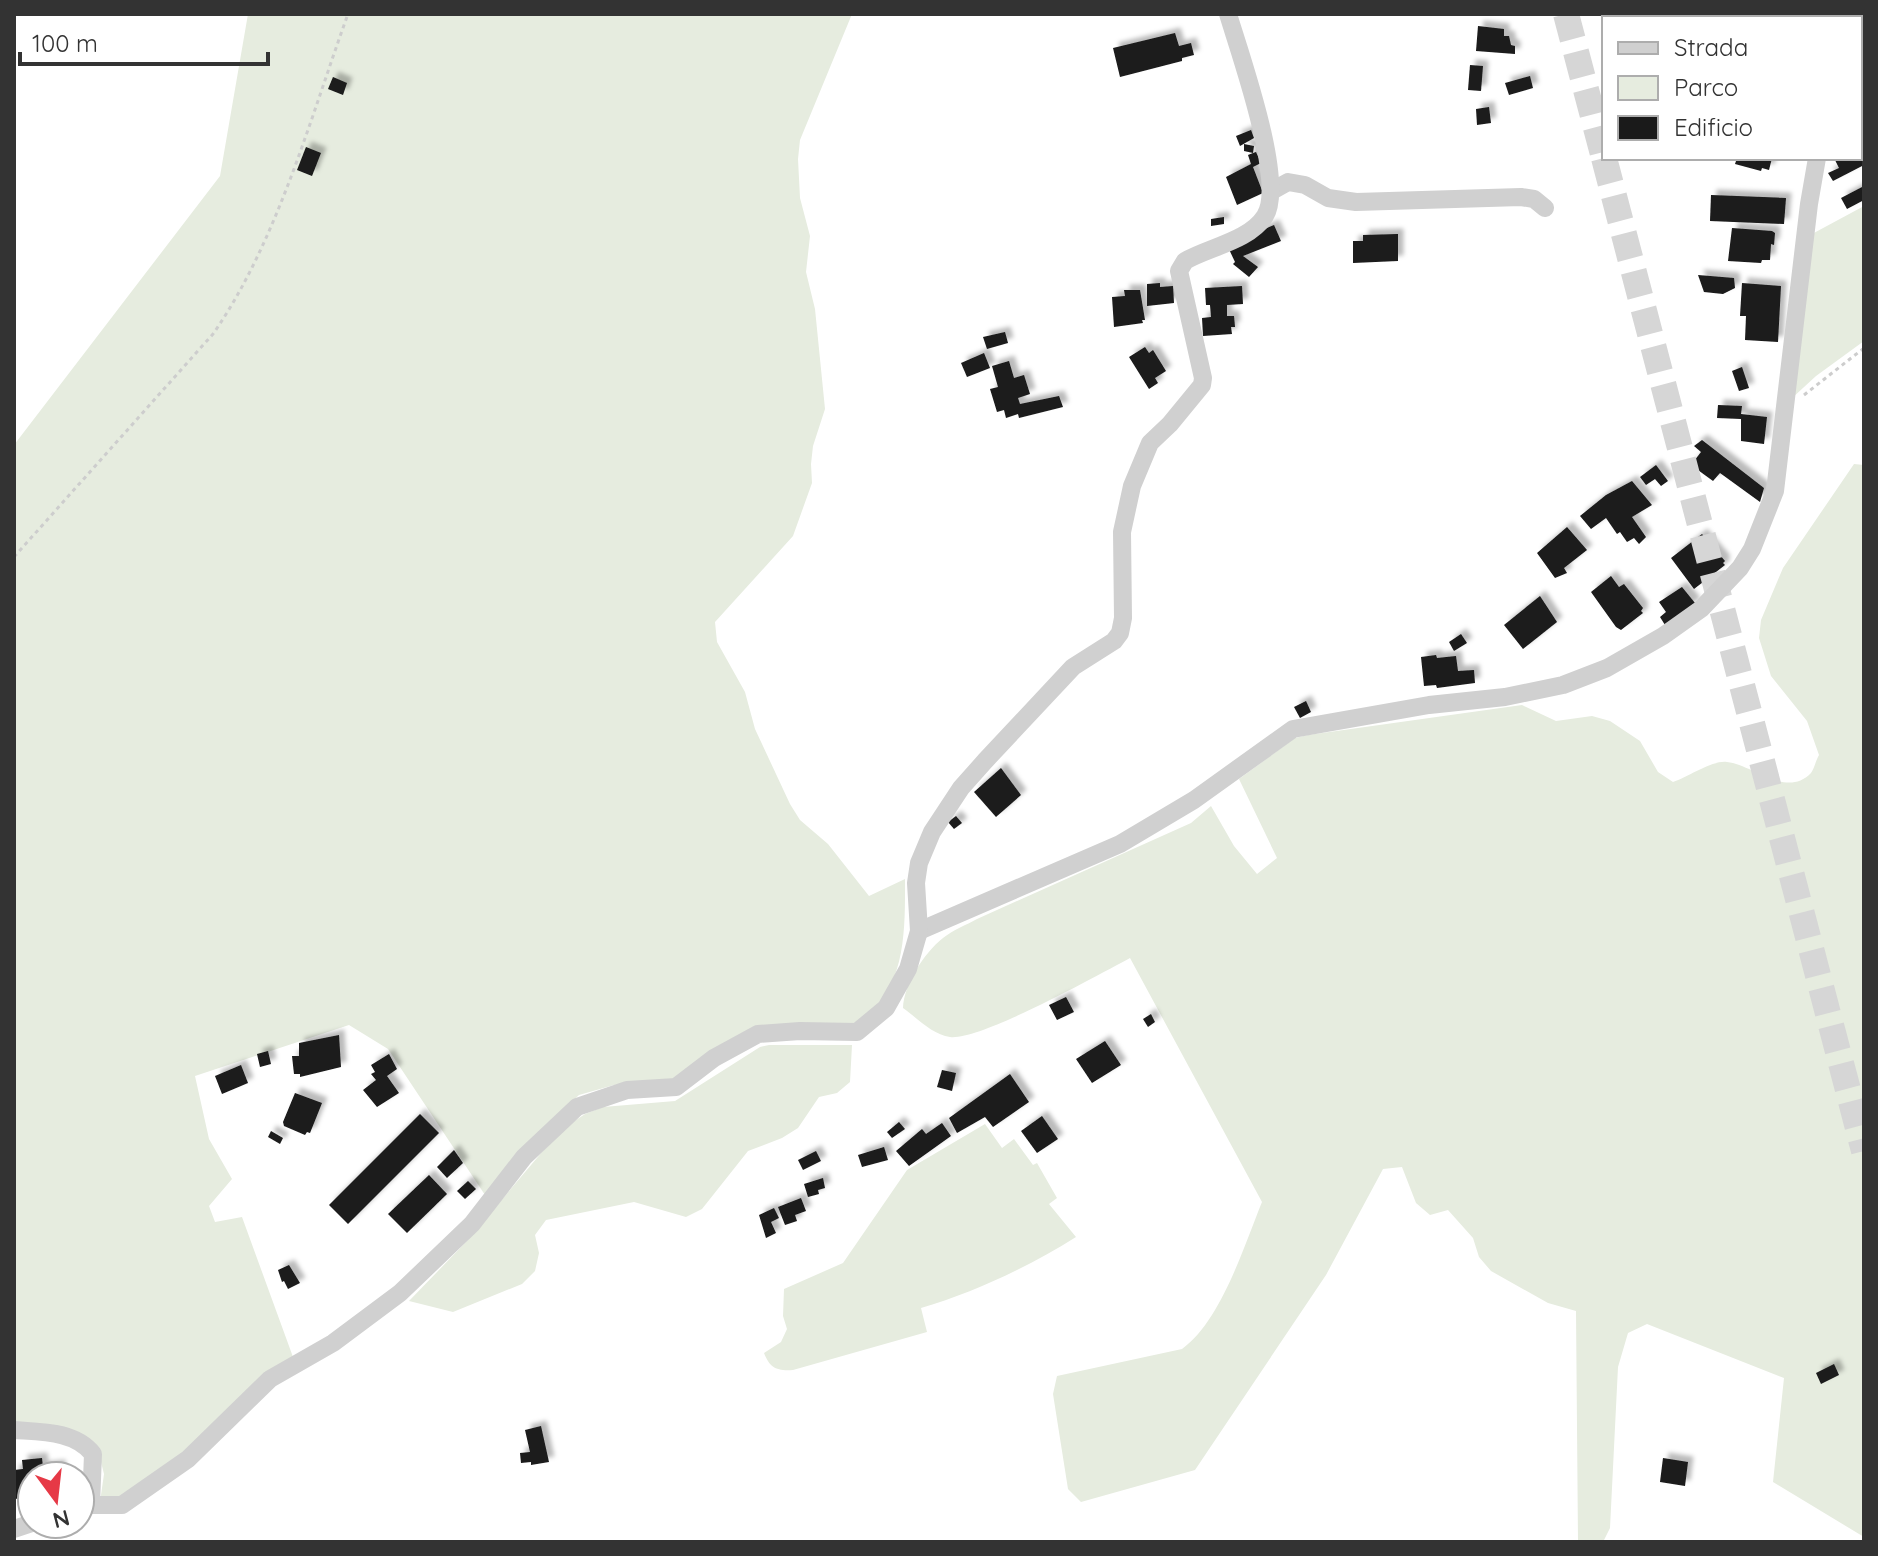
<svg xmlns="http://www.w3.org/2000/svg" width="1878" height="1556" font-family="Quicksand,sans-serif">
<style>
.green{fill:#e6ecdf}
.building{fill:#1a1a1a;filter:url(#shadow)}
.lines{fill:none;stroke-linecap:round;stroke-linejoin:round}
.secondary-tunnel{stroke:#d6d6d6;stroke-width:26;stroke-dasharray:26 13;stroke-linecap:butt}
.path{stroke:#cdcdcd;stroke-width:3;stroke-dasharray:4 4;stroke-linecap:butt}
.minor{stroke:#d0d0d0;stroke-width:18}
</style>
<defs>
<filter id="shadow"><feDropShadow dx="5.5" dy="-5.5" stdDeviation="2" flood-color="#0004"/></filter>
</defs>
<rect width="100%" height="100%" fill="#fff"/>
<!-- green -->
<g class="green">
<path d="M248,14h604l-52,126 -2,19 2,39 10,38 -4,36 9,37 10,100 -12,37 -2,18 1,19 -19,53 -78,86 2,20 28,50 10,37 35,75 10,16 28,24 41,52 36,-17c0,54 2,119 -55,146l-83,1 -90,54 -63,5 -35,10 -57,54 -37,46 -97,-146 -39,-24 -154,51 14,63 23,40 -23,27 6,16 27,-5 51,140 -113,100 -58,41 -22,4 4,-28 -5,-20 -85,-26v-983l206,-269z"/>
<polygon points="1864,206 1864,341 1816,376 1791,399 1812,234"/>
<path d="M1854,464l10,1v1072l-91,-55 11,-104 -137,-54 -19,9 -10,34 -8,161 -7,14h-25l-2,-231 -28,-8 -57,-32 -12,-14 -6,-19 -25,-28 -18,5 -14,-12 -14,-36 -19,2 -57,106 -131,195 -114,32 -13,-13 -15,-95 4,-18 125,-27c39,-28 62,-103 80,-147l-132,-244c-32,17 -150,83 -180,79 -17,-2 -33,-19 -47,-29 1,-24 21,-55 40,-70 10,-8 23,-13 34,-19l214,-96 20,-17 23,40 23,28 20,-16 -38,-79 56,-41 13,-3 214,-30 34,16 36,-5 18,5 30,20 18,31 15,10c15,-5 39,-22 54,-20 25,2 59,37 84,11 3,-4 5,-13 8,-18l-12,-34 -36,-45 -12,-38 2,-18 22,-52z"/>
<polygon points="769,1045 852,1045 850,1082 837,1093 819,1097 798,1128 782,1138 748,1151 702,1209 686,1217 634,1202 546,1220 535,1235 539,1253 535,1271 522,1284 453,1312 409,1301 467,1241 542,1152 570,1124 585,1114 603,1107 675,1101 760,1047"/>
<path d="M985,1124l17,24 12,-9 19,26 4,-2 20,35 -8,6 27,33c-48,30 -101,55 -155,71l6,24 -134,38c-17,1 -23,-2 -29,-17l17,-11 6,-13 -4,-13 1,-27 59,-26 64,-93z"/>
</g>
<!-- building -->
<g class="building">
<polygon points="1478,26 1504,29 1504,36 1509,36 1511,45 1515,46 1515,54 1476,51"/>
<polygon points="1175,33 1179,46 1191,43 1194,55 1182,58 1182,61 1120,77 1113,48"/>
<polygon points="1470,65 1483,66 1481,91 1468,90"/>
<polygon points="1530,76 1533,88 1509,95 1505,83"/>
<polygon points="333,77 347,83 343,95 328,89"/>
<rect x="1860" y="77" width="4" height="49"/>
<polygon points="1489,107 1491,123 1477,125 1476,109"/>
<polygon points="1251,130 1254,138 1240,146 1236,136"/>
<polygon points="1864,143 1864,165 1833,181 1828,173 1839,168 1834,158 1860,158 1860,145"/>
<polygon points="1244,144 1254,146 1253,153 1256,152 1261,163 1253,167 1263,193 1237,205 1226,177 1251,164 1248,155 1253,153 1244,151"/>
<polygon points="306,147 321,153 312,176 297,170"/>
<polygon points="1737,158 1772,158 1769,170 1762,168 1761,171 1735,164"/>
<polygon points="1864,186 1864,200 1847,209 1841,198"/>
<polygon points="1711,195 1786,198 1784,224 1710,221"/>
<polygon points="1224,217 1224,224 1211,226 1211,219"/>
<polygon points="1274,225 1281,241 1243,256 1258,267 1249,277 1233,264 1235,262 1227,245"/>
<polygon points="1732,228 1772,231 1775,233 1774,245 1771,244 1770,260 1762,260 1761,263 1728,261"/>
<polygon points="1398,234 1398,261 1353,263 1353,241 1363,241 1363,235"/>
<polygon points="1698,275 1734,278 1735,288 1723,294 1704,292"/>
<polygon points="1160,283 1160,287 1173,286 1174,303 1147,306 1147,284"/>
<polygon points="1742,283 1781,286 1778,342 1745,340 1746,316 1740,316"/>
<polygon points="1242,286 1243,304 1227,305 1227,316 1234,316 1235,327 1231,327 1232,334 1203,336 1202,318 1211,317 1210,305 1206,305 1205,288"/>
<polygon points="1124,290 1140,290 1145,320 1142,320 1143,323 1114,327 1112,297 1125,296"/>
<polygon points="1005,332 1008,343 987,349 983,337"/>
<polygon points="1145,347 1149,353 1153,350 1166,371 1155,378 1158,383 1149,389 1129,357"/>
<polygon points="984,353 990,368 967,377 961,363"/>
<polygon points="1009,361 1014,378 1024,375 1030,394 1018,398 1020,404 1059,396 1063,407 1019,418 1018,414 1006,418 1004,410 997,412 990,389 998,387 992,366"/>
<polygon points="1742,367 1749,388 1739,391 1732,371"/>
<polygon points="1718,405 1742,406 1741,414 1767,417 1764,444 1741,441 1741,419 1717,418"/>
<polygon points="1702,440 1764,488 1760,502 1720,473 1713,481 1691,465 1701,452 1694,446"/>
<polygon points="1656,465 1668,481 1661,486 1655,479 1646,485 1640,477"/>
<polygon points="1632,481 1652,505 1632,517 1646,537 1639,544 1634,538 1627,542 1620,532 1617,534 1606,518 1591,529 1580,516 1606,495"/>
<polygon points="1567,527 1587,550 1564,568 1567,573 1555,578 1537,553"/>
<polygon points="1702,534 1725,561 1723,563 1725,565 1694,589 1671,558"/>
<polygon points="1611,576 1619,587 1624,584 1643,608 1641,611 1643,613 1621,630 1616,627 1591,592"/>
<polygon points="1682,587 1695,603 1665,625 1660,617 1666,612 1659,602"/>
<polygon points="1540,596 1557,622 1523,649 1504,625"/>
<polygon points="1461,634 1467,643 1454,651 1449,642"/>
<polygon points="1436,655 1437,658 1456,656 1458,671 1474,670 1475,683 1437,688 1436,685 1424,686 1421,657"/>
<polygon points="1306,701 1311,712 1300,718 1294,707"/>
<polygon points="1001,768 1021,795 996,817 974,792"/>
<polygon points="956,816 962,823 954,829 948,822"/>
<polygon points="1066,997 1074,1012 1057,1020 1049,1005"/>
<polygon points="1151,1014 1155,1022 1148,1027 1143,1019"/>
<polygon points="339,1035 341,1067 300,1077 300,1074 294,1074 292,1056 299,1056 299,1043"/>
<polygon points="1105,1041 1121,1065 1092,1083 1076,1059"/>
<polygon points="268,1051 271,1064 260,1067 257,1054"/>
<polygon points="389,1054 397,1069 387,1076 399,1093 377,1107 363,1090 376,1080 371,1074 375,1072 371,1065"/>
<polygon points="241,1065 248,1083 222,1094 215,1076"/>
<polygon points="942,1070 956,1073 952,1091 937,1087"/>
<polygon points="1010,1074 1029,1102 993,1127 985,1117 957,1133 949,1118"/>
<polygon points="295,1093 322,1103 310,1133 307,1132 305,1135 284,1126 283,1122"/>
<polygon points="420,1114 439,1133 348,1224 329,1205"/>
<polygon points="1042,1116 1058,1139 1037,1153 1021,1131"/>
<polygon points="899,1122 905,1129 892,1138 887,1132"/>
<polygon points="942,1123 951,1136 909,1166 896,1151 922,1129 926,1134"/>
<polygon points="271,1131 283,1138 280,1144 268,1137"/>
<polygon points="884,1147 888,1160 862,1167 858,1155"/>
<polygon points="454,1150 463,1163 447,1178 437,1167"/>
<polygon points="816,1151 821,1161 803,1170 798,1160"/>
<polygon points="429,1175 447,1194 407,1233 388,1214"/>
<polygon points="823,1178 825,1188 818,1190 819,1194 808,1197 804,1184"/>
<polygon points="468,1181 476,1189 465,1199 457,1191"/>
<polygon points="801,1198 806,1211 795,1215 797,1221 785,1225 778,1207"/>
<polygon points="774,1208 779,1218 771,1222 776,1233 766,1238 759,1215"/>
<polygon points="289,1265 300,1283 288,1289 284,1281 282,1282 278,1270"/>
<polygon points="1834,1364 1839,1375 1821,1384 1816,1373"/>
<polygon points="541,1426 549,1462 531,1465 531,1462 521,1463 520,1453 530,1452 525,1430"/>
<polygon points="42,1458 43,1467 60,1465 61,1476 32,1476 32,1507 27,1508 26,1498 14,1499 14,1470 23,1469 22,1460"/>
<polygon points="1663,1458 1688,1462 1685,1486 1660,1482"/>
</g>
<g class="lines">
<!-- secondary-tunnel -->
<g class="secondary-tunnel">
<polyline points="1566,14 1604,158"/>
<polyline points="1604,158 1864,1151"/>
</g>
<!-- path -->
<g class="path">
<polyline points="1804,395 1864,348"/>
<path d="M14,557l199,-223c64,-92 97,-215 135,-320"/>
</g>
<!-- minor -->
<g class="minor">
<polyline points="1846,18 1847,14"/>
<polyline points="1272,191 1288,182 1305,185 1328,198 1356,202 1521,197 1534,199 1545,208"/>
<polyline points="919,931 1120,844 1194,800 1293,729 1429,705 1505,697 1563,685 1607,668 1663,636 1701,609 1740,568 1752,549 1775,491 1809,204 1817,158"/>
<path d="M14,1430c28,2 61,1 79,24l-2,51"/>
<path d="M80,1508l11,-3h31l66,-46 82,-80 63,-36 67,-50 72,-69 52,-67 53,-50 50,-17 49,-3 38,-29 44,-24 42,-3 57,1 29,-24 22,-39 11,-38 -3,-48 3,-20 13,-31 29,-44 24,-27 88,-94 41,-26 6,-8 3,-15 -1,-86 10,-46 18,-43 20,-19 32,-39 1,-7 -24,-107 6,-10c24,-14 64,-20 80,-45 21,-33 -25,-162 -37,-202"/>
<polyline points="14,1529 32,1523"/>
</g>
</g>
<!-- border -->
<rect width="1878" height="1556" fill="none" stroke="#333333" stroke-width="32"/>
<!-- legend -->
<rect x="1602" y="16" width="260" height="144" fill="#ffffff" stroke="#adadad" stroke-width="2"/>
<rect x="1618" y="42" width="40" height="12" fill="#d0d0d0" stroke="#adadad" stroke-width="2"/>
<text x="1674" y="56" font-size="24" fill="#333333">Strada</text>
<rect x="1618" y="76" width="40" height="24" fill="#e6ecdf" stroke="#adadad" stroke-width="2"/>
<text x="1674" y="96" font-size="24" fill="#333333">Parco</text>
<rect x="1618" y="116" width="40" height="24" fill="#1a1a1a" stroke="#adadad" stroke-width="2"/>
<text x="1674" y="136" font-size="24" fill="#333333">Edificio</text>
<!-- north arrow -->
<g transform="translate(56 1500) rotate(165)"><circle r="38" fill="#ffffff" stroke="#adadad" stroke-width="2"/>
<path d="M0-6L14 30L0 20L-14 30Z" fill="#e63946"/>
<text y="-12" font-size="22" font-weight="bold" text-anchor="middle" fill="#333333">N</text>
</g>
<!-- scale -->
<path d="M20 52v12h248v-12" fill="none" stroke="#333333" stroke-width="4"/>
<text x="32" y="52" font-size="24" fill="#333333" stroke="#ffffff" stroke-width="6" paint-order="stroke">100 m</text>
</svg>
